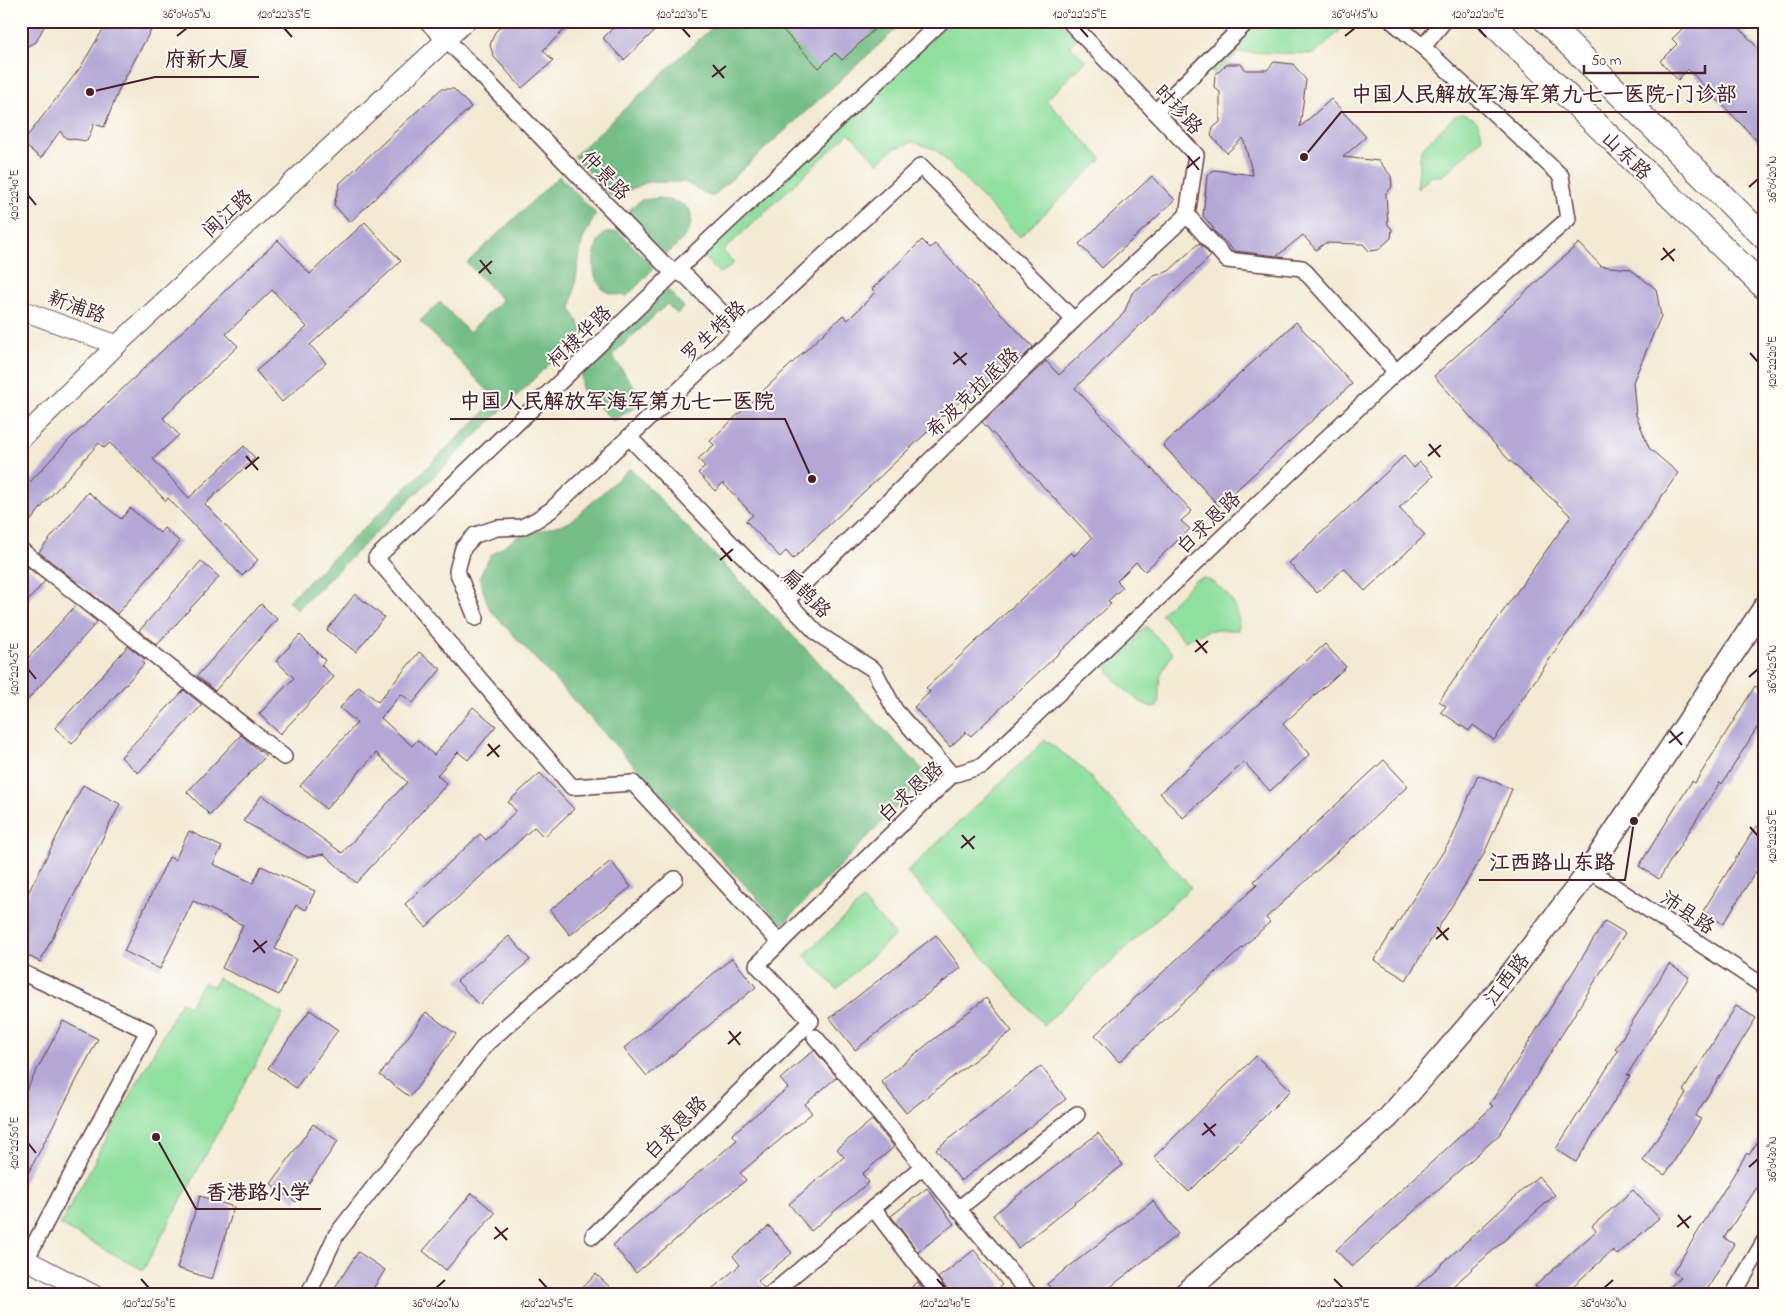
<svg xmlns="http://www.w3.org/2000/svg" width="1786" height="1316" font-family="'Indie Flower','LXGW WenKai TC',sans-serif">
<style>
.green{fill:#8fdf9f;stroke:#6c7f65}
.forest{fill:#73be86;stroke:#5e6e58}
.building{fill:#b4a7d6}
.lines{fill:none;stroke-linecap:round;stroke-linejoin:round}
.minor-casing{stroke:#633d44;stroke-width:18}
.tertiary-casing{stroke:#633d44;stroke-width:21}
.secondary-casing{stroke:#633d44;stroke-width:24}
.primary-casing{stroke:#633d44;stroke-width:26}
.minor{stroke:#fff;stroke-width:15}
.tertiary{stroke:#fff;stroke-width:19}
.secondary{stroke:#fff;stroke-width:21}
.primary{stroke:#fff;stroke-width:24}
.ticks{fill:none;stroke:#4a1f2b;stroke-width:2}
.labels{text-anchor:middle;stroke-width:4;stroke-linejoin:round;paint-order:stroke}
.street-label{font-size:20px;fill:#4a1f2b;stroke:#fdfcf7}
.leader{fill:none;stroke:#4a1f2b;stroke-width:2}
.callout-dot{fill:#4a1f2b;stroke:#fdfcf7;stroke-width:2}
.callout-label{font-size:21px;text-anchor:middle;font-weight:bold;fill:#4a1f2b;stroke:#fdfcf7;stroke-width:4;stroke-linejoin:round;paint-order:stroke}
.neatline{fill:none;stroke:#4a1f2b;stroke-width:2}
.ticks-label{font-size:12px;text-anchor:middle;fill:#4a1f2b}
</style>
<rect width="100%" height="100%" fill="#fdfcf7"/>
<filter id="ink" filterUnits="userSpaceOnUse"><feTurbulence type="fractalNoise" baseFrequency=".02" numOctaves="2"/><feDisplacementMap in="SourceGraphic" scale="10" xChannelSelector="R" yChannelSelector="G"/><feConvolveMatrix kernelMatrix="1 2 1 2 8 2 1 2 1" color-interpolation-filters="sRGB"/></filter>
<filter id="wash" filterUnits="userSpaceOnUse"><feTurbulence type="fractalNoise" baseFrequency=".0096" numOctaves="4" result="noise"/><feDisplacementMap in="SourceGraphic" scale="20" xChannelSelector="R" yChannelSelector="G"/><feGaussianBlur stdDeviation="1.12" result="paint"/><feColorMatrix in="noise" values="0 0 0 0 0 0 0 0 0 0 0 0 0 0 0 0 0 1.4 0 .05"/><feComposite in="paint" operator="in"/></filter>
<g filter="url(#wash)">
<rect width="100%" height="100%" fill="#f3ead4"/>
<!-- green -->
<g class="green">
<polygon points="950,21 1059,21 1076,39 1070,45 1086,61 1046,100 1102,159 1020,237 936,150 913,142 893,149 878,163 849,133 723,251 734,263 727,269 719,273 701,255"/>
<polygon points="1254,21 1350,21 1315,54 1239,52 1213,74 1206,66"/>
<path d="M1462,114c15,4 17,8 20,23l-5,7 -35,32h-10l-15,13 4,-40 34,-33z"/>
<path d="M1205,578c20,10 38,30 33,52h-29l-24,11 -24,-27 34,-34z"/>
<path d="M1146,626l27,28c-6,8 -11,16 -13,25 -3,10 1,19 -3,28 -15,2 -42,-25 -49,-37l1,-7z"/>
<polygon points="1045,740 1080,766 1191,887 1044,1025 907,872"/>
<polygon points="863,900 895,935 837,989 804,955"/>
<polygon points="218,978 283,1014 143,1270 60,1225 181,1002 190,1006 203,982 213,987"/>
</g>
<!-- forest -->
<g class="forest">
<polygon points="719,21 905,21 712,197 684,182 648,182 612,197 574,156"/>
<polygon points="559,176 596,214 582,241 571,309 583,331 297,610 288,601 497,400 420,321 440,302 469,332 502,300 467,263"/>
<path d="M660,198l20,5 10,7c5,23 -10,31 -25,46l-37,-38 1,-8 12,-10z"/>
<path d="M611,232h8l35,36 -27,28c-10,-1 -19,-2 -26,-9 -11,-11 -9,-42 2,-52 2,-2 5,-2 8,-3z"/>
<polygon points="667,289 684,307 677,314 667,304 612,355 644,402 613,421 581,389 582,369"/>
<polygon points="630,468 928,775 782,925 490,610 479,578 490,556 517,537 570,522"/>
</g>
<g id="blocks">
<!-- building -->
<g class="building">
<polygon points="21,21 47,21 36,42 21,49"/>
<polygon points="108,21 156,21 121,85 104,127 94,124 87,141 66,138 60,131 41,158 22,143 80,68"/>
<polygon points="507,21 574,21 543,50 553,61 522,88 494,57 490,45 495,32"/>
<polygon points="620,21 625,21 632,28 639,21 665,21 624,60 603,38"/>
<polygon points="788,21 883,21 842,60 835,53 819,68 781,28"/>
<polygon points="1690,21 1733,21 1765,56 1765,149 1688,69 1678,80 1660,61 1677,44 1672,39"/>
<polygon points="1274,62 1293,64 1306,80 1300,127 1331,99 1366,137 1343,157 1379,161 1391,176 1392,187 1386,193 1388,225 1392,229 1391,238 1378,250 1369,251 1363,244 1325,243 1316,250 1303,235 1277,256 1234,251 1213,230 1214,229 1203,216 1207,176 1214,170 1253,175 1243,138 1227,153 1211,136 1213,128 1220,122 1220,92 1214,87 1215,75 1227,64 1241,64 1246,70 1267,70"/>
<polygon points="441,89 454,89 471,107 350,222 334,205 340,183"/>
<polygon points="1152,176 1175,200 1102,268 1079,244"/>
<polygon points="365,222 401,261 310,345 326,363 282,402 256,371 307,327 272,290 226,334 238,346 163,418 179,435 153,459 189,498 244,446 255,458 205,504 258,560 242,576 168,498 166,501 110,443 104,448 99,443 48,499 21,533 21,488 27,482 29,483 70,439 278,240 310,274"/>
<polygon points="922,240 930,248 935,244 1033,347 970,409 961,400 793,559 786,551 780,557 746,521 753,515 723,483 715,491 698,473 705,466 698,459 714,445 710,441 843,315 848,320 869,299 875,292 872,289"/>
<polygon points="1199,243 1211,256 1075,388 1192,511 1181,521 1190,529 1145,571 1136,562 1117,581 1123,587 1108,601 1111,604 971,736 966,732 950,747 914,707 930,692 926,688 1071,552 1074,556 1092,538 982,422 1046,361 1059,375 1124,313 1132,293 1154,276 1169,271"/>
<polygon points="1579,243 1601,266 1630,269 1656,289 1661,316 1633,382 1636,415 1649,448 1678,473 1494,740 1473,725 1469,731 1441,712 1446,706 1439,701 1571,516 1507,458 1434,376"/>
<polygon points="1296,322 1352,384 1219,506 1163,445"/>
<polygon points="1404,456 1414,468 1420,462 1433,476 1399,508 1425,535 1365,591 1344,568 1317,593 1289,563"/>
<polygon points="88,492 121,519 130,508 160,533 164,528 180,542 117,614 39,552"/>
<polygon points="201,561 219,577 157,645 139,631"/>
<polygon points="27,567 45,581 21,609 21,574"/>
<polygon points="355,594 384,617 356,652 327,630"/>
<polygon points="261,604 277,619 215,691 197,676"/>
<polygon points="76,605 97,622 21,707 21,666"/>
<polygon points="300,635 325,660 321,665 334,677 280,734 259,714 294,678 276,661"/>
<polygon points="1325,644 1346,667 1283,724 1310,754 1270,791 1244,762 1183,818 1160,793"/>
<polygon points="128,646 145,659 142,663 144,664 72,744 55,728"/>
<polygon points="419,652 441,669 413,703 401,694 381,718 412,746 417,740 434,755 473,707 496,726 468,760 458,752 437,775 447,784 356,883 324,854 307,857 243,821 262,795 342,853 407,782 376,753 326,809 300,786 357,723 340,708 359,686 378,702"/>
<polygon points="1755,686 1765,692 1765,715 1722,784 1720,782 1659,879 1639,866 1692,781 1695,783"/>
<polygon points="184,690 202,705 138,773 121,757"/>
<polygon points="241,735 266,756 210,815 187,792"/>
<polygon points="1384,760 1408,786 1266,918 1270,922 1119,1062 1095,1035 1257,885 1254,881"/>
<polygon points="540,773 574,809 544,837 534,827 426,927 405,904 480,834 486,840 516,811 508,802"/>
<polygon points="1478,775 1512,789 1484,854 1406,980 1374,960 1452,838"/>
<polygon points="83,785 120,804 40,962 21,952 21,907"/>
<polygon points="1756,826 1765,832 1765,857 1723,924 1703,911"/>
<polygon points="189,831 222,847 213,864 253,883 261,866 315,891 306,910 296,905 275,949 296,959 279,995 222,968 243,925 193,901 160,969 124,951 169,857 175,860"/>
<polygon points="611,861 631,887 570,935 550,910"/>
<polygon points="1605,921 1625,933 1500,1134 1352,1267 1336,1250 1493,1106 1490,1104"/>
<polygon points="936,935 961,968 855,1050 830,1018"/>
<polygon points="509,936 530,960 479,1005 457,981"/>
<polygon points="732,958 756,987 647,1076 624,1048"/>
<polygon points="1669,964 1689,977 1627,1075 1630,1076 1576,1162 1556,1149 1618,1051 1615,1049"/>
<polygon points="986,998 1012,1031 906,1113 881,1081"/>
<polygon points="1736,1006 1756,1018 1695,1116 1701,1119 1665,1175 1643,1161 1686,1093 1683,1091"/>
<polygon points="310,1010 338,1030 296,1088 268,1068"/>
<polygon points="426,1012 456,1034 410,1097 380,1075"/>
<polygon points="63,1021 98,1039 21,1187 21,1100"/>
<polygon points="814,1050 837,1077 805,1104 812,1113 740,1173 746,1180 636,1273 613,1245 737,1140 732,1134 788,1088 780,1079"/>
<polygon points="1256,1056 1291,1090 1189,1192 1154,1157"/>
<polygon points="1041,1066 1066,1099 961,1181 936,1149"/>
<polygon points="872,1120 894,1147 862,1174 869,1182 811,1231 789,1204 844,1157 837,1149"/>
<polygon points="313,1124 338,1141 296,1202 271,1184"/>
<polygon points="1765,1130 1765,1175 1724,1238 1734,1244 1704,1295 1661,1295 1681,1277 1673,1272 1747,1153 1749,1155"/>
<polygon points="1098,1133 1123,1165 1018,1248 993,1215"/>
<polygon points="1538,1176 1555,1195 1443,1295 1408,1295"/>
<polygon points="927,1188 954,1224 918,1252 891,1216"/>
<polygon points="1633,1190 1659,1218 1617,1255 1613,1250 1563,1295 1543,1295 1535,1286 1596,1231 1592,1226"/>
<polygon points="472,1193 495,1213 446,1270 423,1251"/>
<polygon points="200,1196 234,1207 212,1279 177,1268"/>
<polygon points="1153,1201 1178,1234 1100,1295 1056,1295 1047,1284"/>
<polygon points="769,1226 792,1253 758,1281 764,1288 761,1295 705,1295 740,1265 733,1256"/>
<polygon points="974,1250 1002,1285 989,1295 949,1295 947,1289 938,1278"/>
<polygon points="358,1252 385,1270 369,1295 330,1295"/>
<polygon points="596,1274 618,1295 576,1295"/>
<polygon points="918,1282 928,1295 902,1295"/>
</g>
</g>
</g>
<g filter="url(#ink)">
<use href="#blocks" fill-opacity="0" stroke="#633d44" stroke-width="1"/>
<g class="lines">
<defs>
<g id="minor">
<polyline points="1069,21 1196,155 1187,215 1227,260 1302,268 1396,372"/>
<polyline points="447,40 666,266 687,277 741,332"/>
<polyline points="1423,47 1444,21"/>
<polyline points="1155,112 1248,21"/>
<polyline points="629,437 818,634 874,670 895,710 952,775"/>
<polyline points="21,550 284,757"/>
<polyline points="787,600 1074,320 1187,215"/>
<polyline points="476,618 457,571 463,548 475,535 497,528 522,527 536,520 551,510 741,332 921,166 1074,320"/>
<polyline points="1589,870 1765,987"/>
<polyline points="780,943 633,783 572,787 376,558 676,271 942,21"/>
<polyline points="21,972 148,1031 21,1269"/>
<polyline points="815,1037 1030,1295"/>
<polyline points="873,1208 940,1295"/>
<polyline points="958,1209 1077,1114"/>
<polyline points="593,1236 811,1021 757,965 952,775 982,766 1396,372 1568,219 1561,176 1423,47 1392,21"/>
<polyline points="308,1295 336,1235 487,1043 675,879"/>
<polyline points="770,1295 923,1166"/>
<polyline points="1733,1295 1765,1240"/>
</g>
<g id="tertiary">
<polyline points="429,21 447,40"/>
<polyline points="21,310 117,345"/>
<polyline points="21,439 117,345 466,21"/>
<polyline points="21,1257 94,1295"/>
</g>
<polyline id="secondary" points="1183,1295 1388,1118 1492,998 1580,883 1765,606"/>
<g id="primary">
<polyline points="1490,21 1765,288"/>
<polyline points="1546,21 1765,238"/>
</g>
</defs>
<!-- minor casing -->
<use href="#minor" class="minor-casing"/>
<!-- tertiary casing -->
<use href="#tertiary" class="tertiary-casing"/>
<!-- secondary casing -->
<use href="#secondary" class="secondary-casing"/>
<!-- primary casing -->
<use href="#primary" class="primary-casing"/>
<!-- minor -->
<use href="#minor" class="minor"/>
<!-- tertiary -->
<use href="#tertiary" class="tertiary"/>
<!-- secondary -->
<use href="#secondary" class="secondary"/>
<!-- primary -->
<use href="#primary" class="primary"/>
</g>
</g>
<!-- ticks -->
<path class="ticks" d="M284,28l8,9M682,28l8,9M1080,28l8,9M1478,28l8,9M177,36l10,-8M1345,36l10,-8M713,65l11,13M712,77l14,-11M1188,156l11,14M1187,168l13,-11M1749,187l9,-8M28,195l8,10M1663,248l11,13M480,260l11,14M1661,260l14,-11M479,273l13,-12M954,352l12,13M1750,353l8,9M953,364l14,-11M1429,444l11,13M246,456l12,14M1428,456l13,-11M245,469l14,-12M721,548l11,13M720,560l13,-11M1196,640l11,13M1195,652l13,-11M28,669l8,10M1749,677l9,-8M1670,731l12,14M1669,743l14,-11M488,744l11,13M487,756l13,-11M1750,827l8,9M962,835l12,14M961,848l14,-12M1437,927l11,13M1436,939l13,-11M254,940l11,13M253,952l14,-11M729,1031l11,14M728,1044l13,-12M1204,1123l11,13M1202,1135l14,-11M28,1143l8,10M1749,1167l9,-8M1678,1215l11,13M495,1227l12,13M1677,1227l14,-11M494,1239l14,-11M141,1279l8,9M539,1279l8,9M937,1279l8,9M1334,1279l9,9M436,1288l9,-8M1604,1288l9,-8"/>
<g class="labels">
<!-- street labels -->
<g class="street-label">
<text transform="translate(1179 109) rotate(47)" y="7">时珍路</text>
<text transform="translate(1627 155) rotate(44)" y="7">山东路</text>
<text transform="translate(606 175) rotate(46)" y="7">仲景路</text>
<text transform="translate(227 213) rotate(-43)" y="7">闽江路</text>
<text transform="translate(77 306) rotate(20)" y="7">新浦路</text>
<text transform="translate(713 331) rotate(-43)" y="7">罗生特路</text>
<text transform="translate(579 336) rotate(-44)" y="7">柯棣华路</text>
<text transform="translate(972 392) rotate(-44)" y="7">希波克拉底路</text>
<text transform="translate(1208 522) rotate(-44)" y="7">白求恩路</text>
<text transform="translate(807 593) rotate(46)" y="7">扁鹊路</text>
<text transform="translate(910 791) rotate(-42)" y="7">白求恩路</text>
<text transform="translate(1688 912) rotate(34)" y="7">沛县路</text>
<text transform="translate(1506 979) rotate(-52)" y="7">江西路</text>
<text transform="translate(675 1127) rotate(-45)" y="7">白求恩路</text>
</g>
</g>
<!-- callouts -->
<path class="leader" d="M90 92L155 77H259M1304 157L1341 112H1747M812 479L785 419H450M1634 821L1625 880H1479M156 1137L196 1209H321"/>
<g class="callout-dot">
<circle cx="90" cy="92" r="5"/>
<circle cx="1304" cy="157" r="5"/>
<circle cx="812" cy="479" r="5"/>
<circle cx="1634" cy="821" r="5"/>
<circle cx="156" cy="1137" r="5"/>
</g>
<g class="callout-label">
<text x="207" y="66">府新大厦</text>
<text x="1544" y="101">中国人民解放军海军第九七一医院-门诊部</text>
<text x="617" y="408">中国人民解放军海军第九七一医院</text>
<text x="1552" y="869">江西路山东路</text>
<text x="258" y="1199">香港路小学</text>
</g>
<!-- margin -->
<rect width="1786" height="1316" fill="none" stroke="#fdfcf7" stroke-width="55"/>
<!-- scale -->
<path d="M1584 65v8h121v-8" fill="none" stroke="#4a1f2b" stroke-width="2.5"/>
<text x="1591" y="65" font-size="15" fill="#4a1f2b" stroke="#fdfcf7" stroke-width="4" paint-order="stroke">50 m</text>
<rect x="28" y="28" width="1730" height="1260" class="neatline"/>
<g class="ticks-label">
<text x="187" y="18">36°04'05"N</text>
<text x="284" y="18">120°22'35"E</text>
<text x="682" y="18">120°22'30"E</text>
<text x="1080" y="18">120°22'25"E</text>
<text x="1355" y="18">36°04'15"N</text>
<text x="1478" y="18">120°22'20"E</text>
<text transform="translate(1772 179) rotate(-90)" y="4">36°04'20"N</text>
<text transform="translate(14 195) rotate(-90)" y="4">120°22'40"E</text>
<text transform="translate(1772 362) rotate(-90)" y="4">120°22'20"E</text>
<text transform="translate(1772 669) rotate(-90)" y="4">36°04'25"N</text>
<text transform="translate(14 669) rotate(-90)" y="4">120°22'45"E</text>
<text transform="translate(1772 836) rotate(-90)" y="4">120°22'25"E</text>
<text transform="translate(14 1143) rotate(-90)" y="4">120°22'50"E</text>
<text transform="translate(1772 1159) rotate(-90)" y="4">36°04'30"N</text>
<text x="149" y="1307">120°22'50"E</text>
<text x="436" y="1307">36°04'20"N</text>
<text x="547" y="1307">120°22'45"E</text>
<text x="945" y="1307">120°22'40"E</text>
<text x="1343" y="1307">120°22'35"E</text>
<text x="1604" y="1307">36°04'30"N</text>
</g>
</svg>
